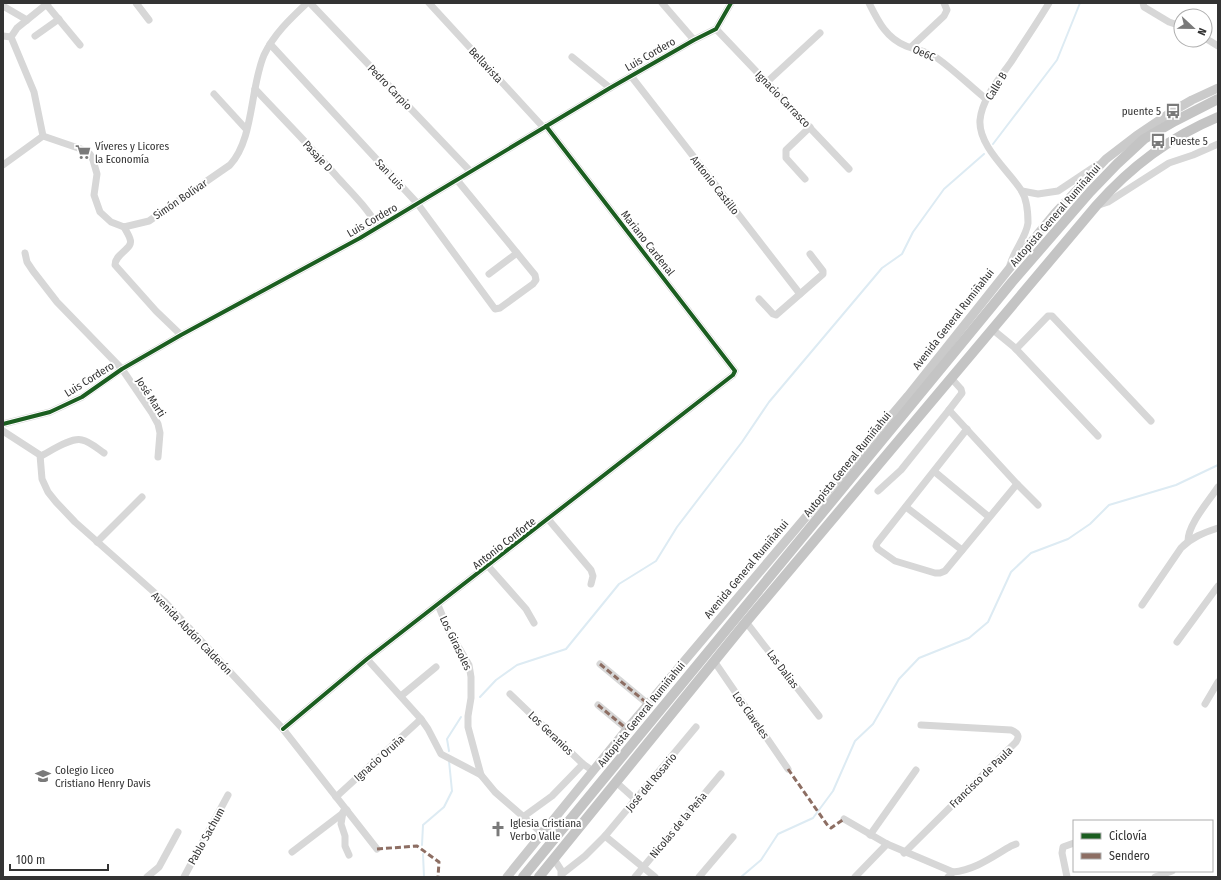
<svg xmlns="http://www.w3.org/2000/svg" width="1221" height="880" font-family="'Fira Sans Condensed',sans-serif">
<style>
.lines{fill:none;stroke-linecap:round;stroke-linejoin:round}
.stream{stroke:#ddebf3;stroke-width:2}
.minor{stroke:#d7d7d7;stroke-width:7}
.major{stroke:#cacaca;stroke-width:9}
.highway{stroke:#c4c4c4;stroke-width:10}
.quiet{stroke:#8d6e63;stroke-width:3;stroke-dasharray:6 3;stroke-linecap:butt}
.cycleway-casing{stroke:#fff;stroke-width:6}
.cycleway{stroke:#1b5e20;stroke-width:4}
.labels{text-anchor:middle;stroke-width:4;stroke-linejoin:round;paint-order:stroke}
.street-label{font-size:11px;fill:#333;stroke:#fff}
.poi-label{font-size:11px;fill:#333;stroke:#fff;text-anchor:start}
</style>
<rect width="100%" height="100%" fill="#fff"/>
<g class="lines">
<!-- stream -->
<g class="stream">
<polyline points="993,144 1057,60 1080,3"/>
<polyline points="480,697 496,680 517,665 566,649 619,584 656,561 677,527 742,442 769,402 882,268 902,254 913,232 944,189 984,154"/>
<polyline points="449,751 447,739 461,717"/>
<polyline points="422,845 423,825 444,807 452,791 449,761"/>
<polyline points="423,854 424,877"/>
<polyline points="741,877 761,860 778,834 813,818 833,791 855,741 873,724 899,679 919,658 969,638 988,622 1011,572 1031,553 1068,539 1090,524 1109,505 1176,485 1218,465"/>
</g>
<!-- minor -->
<g class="minor">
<polyline points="136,3 149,20"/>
<polyline points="310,3 470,171"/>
<polyline points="429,3 543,127"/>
<polyline points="662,3 694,40"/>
<path d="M869,3c9,18 17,35 37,43 10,4 21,5 31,12 17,12 33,28 49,41"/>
<polyline points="1143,3 1144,7 1169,22 1181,26"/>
<polyline points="46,4 80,45"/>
<polyline points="3,6 27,20"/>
<polyline points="716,29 849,169"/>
<path d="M3,36l8,1 23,55 9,44 38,13 9,5 3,6 4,14 -3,21 6,17 11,10 13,5 25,-6 81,-56c24,-26 20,-77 34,-110 10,-21 26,-36 43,-52"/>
<polyline points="35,36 59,19"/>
<polyline points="11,37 17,28 48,3"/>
<polyline points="1205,38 1218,46"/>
<polyline points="270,44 417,203 495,309 500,308 533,284 536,280 535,275 457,180"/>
<polyline points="911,47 944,16 947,10 944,3"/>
<polyline points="572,57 610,88"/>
<polyline points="631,76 800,294"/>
<polyline points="767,82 820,33"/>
<path d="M255,89c28,30 57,59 84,90 14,15 29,30 39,48"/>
<polyline points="214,94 246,129"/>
<polyline points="3,165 43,136"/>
<polyline points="805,179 786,158 786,150 810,127"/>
<polyline points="1022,191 1038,194 1058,191 1097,165"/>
<polyline points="1096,206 1108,202 1169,163 1193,155 1218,144"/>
<path d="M124,227c2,4 5,8 6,12 4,10 -15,14 -15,26l41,46 25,24"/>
<polyline points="25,253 27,262 33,271 57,302 122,369 152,413 158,424 160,433 158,457"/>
<path d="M1010,265c4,-15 16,-27 18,-42 0,-11 -1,-24 -7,-33 -12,-19 -43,-44 -41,-70 2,-21 19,-41 31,-58 13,-20 26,-39 38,-59"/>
<polyline points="489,274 517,253"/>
<polyline points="759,299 773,314 776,315 823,274 823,271 810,254"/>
<polyline points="992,329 1014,347 1098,436"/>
<polyline points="1016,349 1048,316 1052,316 1151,421"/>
<polyline points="951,378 961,389 962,393 949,410 1017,484 1038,505"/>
<polyline points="3,424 50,412 82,397 122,369 181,335 360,238 610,88 694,40 716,29 731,3"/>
<polyline points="967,429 877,543 876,546 878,549 895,561 935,573 940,573 945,571 1017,484"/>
<polyline points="3,431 40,455 42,479 48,492 56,502 75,522 164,601 283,729 377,849"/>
<path d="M41,456c10,-5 30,-19 41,-16 7,1 16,9 22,13"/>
<polyline points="935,472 989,517"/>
<polyline points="878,491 901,470 949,410"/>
<polyline points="906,507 962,550"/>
<polyline points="548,519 591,570 593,576 591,584"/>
<path d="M1188,541c0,-17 21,-40 30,-54"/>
<polyline points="97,542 142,497"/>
<polyline points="488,566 526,609 534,623"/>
<polyline points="438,605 448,629 469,665 471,677 471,698 468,716 468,727 481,775 495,792 542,833"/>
<path d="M1142,605l39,-57c11,-11 22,-15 37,-20"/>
<polyline points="746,622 819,716"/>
<polyline points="1177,642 1218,586"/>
<polyline points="367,659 421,719 428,729 441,754 481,775"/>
<polyline points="714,661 788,769"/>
<polyline points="600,664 648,704"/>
<polyline points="510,694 583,764 593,771"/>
<polyline points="401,696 436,667"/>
<polyline points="1205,704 1218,682"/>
<polyline points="598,705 627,729"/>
<polyline points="283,729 367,659 733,375 735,371 546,126"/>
<polyline points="616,782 636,800"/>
<polyline points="336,797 421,719"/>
<polyline points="343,812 341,824 345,836 345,846 349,855"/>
<polyline points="523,817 552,796 583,764"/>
<polyline points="844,819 887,844 953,872"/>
<polyline points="870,835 916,770"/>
<polyline points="605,836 655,877"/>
<polyline points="292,852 347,810"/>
<path d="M904,853l112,-111c4,-6 2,-9 -5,-12l-90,-5"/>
<polyline points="554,859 561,870 561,877"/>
<polyline points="562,874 585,856 605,836 696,727"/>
<polyline points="147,877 159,867 178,832"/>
<polyline points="184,877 228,795"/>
<polyline points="635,877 721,774"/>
<polyline points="699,877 733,837"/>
<polyline points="855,877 887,844"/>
<path d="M948,877l5,-5c22,-2 39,-15 58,-26l5,-2"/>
<polyline points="1067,877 1062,853 1063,847 1074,843"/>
<polyline points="1155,877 1172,871"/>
</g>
<!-- major -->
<polyline class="major" points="507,877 627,729 908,396 1009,269 1055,213 1106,159 1136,136 1173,111 1192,100 1218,88"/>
<!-- highway -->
<g class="highway">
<polyline points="523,877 1012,282 1090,192 1117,164 1144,139 1175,121 1218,99"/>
<path d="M539,877l207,-255 350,-416c34,-39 74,-69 122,-89"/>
</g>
<!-- quiet -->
<g class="quiet">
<polyline points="600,664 648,704"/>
<polyline points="598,705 627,729"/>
<polyline points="788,769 828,826 831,828 844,819"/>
<polyline points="377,849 417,846 439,862 438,877"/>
</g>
<defs>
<g id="cycleway">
<polyline points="3,424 50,412 82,397 122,369 181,335 360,238 610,88 694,40 716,29 731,3"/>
<polyline points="283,729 367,659 733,375 735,371 546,126"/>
</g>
</defs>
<!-- cycleway casing -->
<use href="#cycleway" class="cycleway-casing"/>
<!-- cycleway -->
<use href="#cycleway" class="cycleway"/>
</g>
<!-- icons -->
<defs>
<symbol id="bus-bare" viewBox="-9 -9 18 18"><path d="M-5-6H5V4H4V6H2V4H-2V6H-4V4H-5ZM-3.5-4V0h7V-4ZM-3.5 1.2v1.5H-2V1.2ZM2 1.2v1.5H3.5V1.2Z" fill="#7a7a7a" stroke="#fff" stroke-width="2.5" paint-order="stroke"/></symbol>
<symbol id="supermarket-bare" viewBox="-9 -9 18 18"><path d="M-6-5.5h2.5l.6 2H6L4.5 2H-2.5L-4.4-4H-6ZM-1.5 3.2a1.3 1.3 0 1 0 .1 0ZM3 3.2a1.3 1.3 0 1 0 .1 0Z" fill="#7a7a7a" stroke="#fff" stroke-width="2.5" paint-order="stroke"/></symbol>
<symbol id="school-bare" viewBox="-9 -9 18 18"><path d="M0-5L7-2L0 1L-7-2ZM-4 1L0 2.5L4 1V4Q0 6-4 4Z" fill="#7a7a7a" stroke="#fff" stroke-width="2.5" paint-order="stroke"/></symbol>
<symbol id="church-bare" viewBox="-9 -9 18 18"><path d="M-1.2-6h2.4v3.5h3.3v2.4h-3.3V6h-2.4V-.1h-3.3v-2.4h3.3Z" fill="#7a7a7a" stroke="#fff" stroke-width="2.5" paint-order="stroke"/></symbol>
</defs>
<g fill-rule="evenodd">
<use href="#bus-bare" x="1162" y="100" width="22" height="22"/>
<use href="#bus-bare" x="1147" y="130" width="22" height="22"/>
<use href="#supermarket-bare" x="72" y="141" width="22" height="22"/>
<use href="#school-bare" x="32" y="765" width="22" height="22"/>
<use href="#church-bare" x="487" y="818" width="22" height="22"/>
</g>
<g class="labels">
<!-- street labels -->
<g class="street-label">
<text transform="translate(924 53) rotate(23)" y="4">Oe6C</text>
<text transform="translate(650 54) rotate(-30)" y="4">Luis Cordero</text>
<text transform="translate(486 65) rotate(47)" y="4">Bellavista</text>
<text transform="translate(996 86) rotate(-58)" y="4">Calle B</text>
<text transform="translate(390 87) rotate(46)" y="4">Pedro Carpio</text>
<text transform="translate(783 99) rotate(46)" y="4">Ignacio Carrasco</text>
<text transform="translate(318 156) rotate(47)" y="4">Pasaje D</text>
<text transform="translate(390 174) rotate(47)" y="4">San Luis</text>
<text transform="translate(715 185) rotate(52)" y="4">Antonio Castillo</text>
<text transform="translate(180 199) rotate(-34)" y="4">Simón Bolívar</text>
<text transform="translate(1055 215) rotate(-49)" y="4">Autopista General Rumiñahui</text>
<text transform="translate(372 220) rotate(-30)" y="4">Luis Cordero</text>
<text transform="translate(648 243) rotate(52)" y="4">Mariano Cardenal</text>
<text transform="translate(953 319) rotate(-52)" y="4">Avenida General Rumiñahui</text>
<text transform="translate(89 379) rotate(-32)" y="4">Luis Cordero</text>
<text transform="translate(151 397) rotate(57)" y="4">José Marti</text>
<text transform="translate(847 464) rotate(-51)" y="4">Autopista General Rumiñahui</text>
<text transform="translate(504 543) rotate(-38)" y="4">Antonio Conforte</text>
<text transform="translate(746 569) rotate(-50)" y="4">Avenida General Rumiñahui</text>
<text transform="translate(192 633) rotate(46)" y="4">Avenida Abdón Calderón</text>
<text transform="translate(456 643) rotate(64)" y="4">Los Girasoles</text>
<text transform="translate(783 669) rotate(53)" y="4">Las Dalias</text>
<text transform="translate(641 714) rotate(-51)" y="4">Autopista General Rumiñahui</text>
<text transform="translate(751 715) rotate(55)" y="4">Los Claveles</text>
<text transform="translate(551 733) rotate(44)" y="4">Los Geranios</text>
<text transform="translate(379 758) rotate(-42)" y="4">Ignacio Oruña</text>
<text transform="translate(981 777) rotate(-44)" y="4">Francisco de Paula</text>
<text transform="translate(651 782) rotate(-50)" y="4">José del Rosario</text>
<text transform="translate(678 825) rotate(-50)" y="4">Nicolas de la Peña</text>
<text transform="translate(206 836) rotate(-61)" y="4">Pablo Sachum</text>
</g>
<!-- poi labels -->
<g class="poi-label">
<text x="1161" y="115" text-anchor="end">puente 5</text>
<text x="1170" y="145">Pueste 5</text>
<text x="95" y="150">Víveres y Licores<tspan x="95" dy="13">la Economía</tspan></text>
<text x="55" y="774">Colegio Liceo<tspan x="55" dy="13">Cristiano Henry Davis</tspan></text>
<text x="510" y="827">Iglesia Cristiana<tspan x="510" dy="13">Verbo Valle</tspan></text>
</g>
</g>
<!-- border -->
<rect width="1221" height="880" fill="none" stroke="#333333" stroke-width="8"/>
<!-- legend -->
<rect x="1073" y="820" width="140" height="52" fill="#ffffff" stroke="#adadad"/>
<rect x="1081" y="833" width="20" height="6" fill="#1b5e20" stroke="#adadad"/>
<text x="1109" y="840" font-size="12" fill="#333333">Ciclovía</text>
<rect x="1081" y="853" width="20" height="6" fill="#8d6e63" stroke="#adadad"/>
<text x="1109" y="860" font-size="12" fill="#333333">Sendero</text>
<!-- north arrow -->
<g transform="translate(1193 28) rotate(112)"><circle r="19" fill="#ffffff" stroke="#adadad"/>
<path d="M0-3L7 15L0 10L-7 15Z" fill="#7a7a7a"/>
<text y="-6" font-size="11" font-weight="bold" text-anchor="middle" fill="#333333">N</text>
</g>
<!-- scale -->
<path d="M10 864v6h98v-6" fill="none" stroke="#333333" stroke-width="2"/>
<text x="16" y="864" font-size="12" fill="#333333" stroke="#ffffff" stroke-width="3" paint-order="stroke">100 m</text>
</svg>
